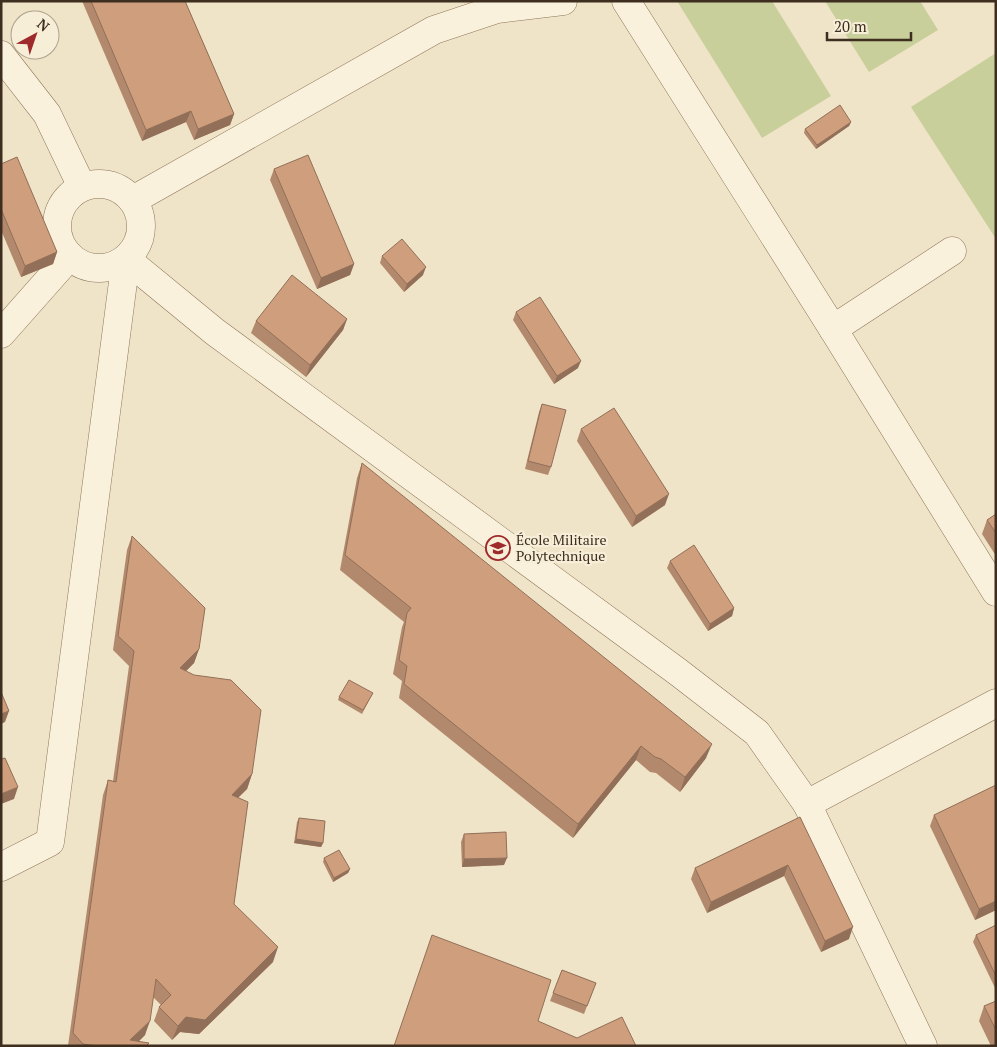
<svg xmlns="http://www.w3.org/2000/svg" width="997" height="1047" font-family="'PT Serif',serif">
<style>
.green{fill:#c9cf9b}
.lines{fill:none;stroke-linecap:round;stroke-linejoin:round}
.minor-casing{stroke:#8d765c;stroke-width:29}
.minor{stroke:#faf1dc;stroke-width:28}
.wall{fill:#b2896c}
.shaded-wall{fill:#916f58}
.building{fill:#cf9f7d;stroke:#916f58}
.labels{text-anchor:middle;stroke-width:4.5;stroke-linejoin:round;paint-order:stroke}
.poi-label{font-size:14px;fill:#3d2e20;stroke:#f7eed8;text-anchor:start}
</style>
<rect width="100%" height="100%" fill="#f0e4c8"/>
<!-- green -->
<g class="green">
<polygon points="677,1 772,1 831,96 762,138"/>
<polygon points="825,1 920,1 938,30 869,72"/>
<polygon points="996,53 996,239 911,107"/>
</g>
<g class="lines">
<defs>
<g id="minor">
<polyline points="626,1 833,329 996,592"/>
<polyline points="1,55 47,114 82,187"/>
<circle cx="99" cy="226" r="42"/>
<polyline points="133,200 434,30 497,9 563,1"/>
<polyline points="126,259 215,332 678,672 757,733 807,804 923,1046"/>
<polyline points="833,329 952,251"/>
<polyline points="1,334 70,256"/>
<polyline points="807,804 996,703"/>
<polyline points="1,867 50,842 126,259"/>
</g>
</defs>
<!-- minor casing -->
<use href="#minor" class="minor-casing"/>
<!-- minor -->
<use href="#minor" class="minor"/>
</g>
<!-- wall -->
<g class="wall">
<polygon points="82,1 185,1 234,114 230,125 194,140 186,122 142,141"/>
<polygon points="851,122 849,126 816,149 804,133 805,129"/>
<polygon points="1,164 57,252 53,264 21,277 1,230"/>
<polygon points="274,169 354,264 350,275 317,289 270,180"/>
<polygon points="382,256 423,275 404,292 380,263"/>
<polygon points="516,312 578,368 554,384 513,320"/>
<polygon points="347,319 343,330 306,377 251,333 256,321"/>
<polygon points="542,404 551,467 548,475 525,469 539,412"/>
<polygon points="581,429 665,505 632,527 577,441"/>
<polygon points="362,463 706,758 680,792 656,773 650,772 636,760 573,838 399,698 402,681 393,674 402,627 404,622 340,570 357,478"/>
<polygon points="996,514 996,556 982,534 987,520"/>
<polygon points="132,536 199,649 194,663 186,671 252,774 247,789 238,798 234,904 273,962 199,1034 180,1032 172,1040 154,1021 159,1007 161,1005 153,997 145,1035 138,1042 149,1043 148,1046 68,1046 103,795 108,780 113,781 129,666 113,650 127,550"/>
<polygon points="670,561 734,608 732,616 708,631 667,568"/>
<polygon points="373,693 362,714 338,700 339,697"/>
<polygon points="934,815 996,910 975,920 930,826"/>
<polygon points="800,817 849,939 821,952 784,876 707,913 691,879 695,868"/>
<polygon points="299,818 323,843 321,847 294,843 297,822"/>
<polygon points="464,834 504,865 462,867 461,842"/>
<polygon points="324,858 350,869 348,873 333,882 323,862"/>
<polygon points="996,925 996,990 973,942 976,935"/>
<polygon points="562,970 596,983 584,1014 550,1001"/>
<polygon points="996,1001 996,1046 991,1046 979,1021 984,1006"/>
</g>
<!-- shaded-wall -->
<g class="shaded-wall">
<polygon points="191,111 186,122 142,141 146,130"/>
<polygon points="234,114 230,125 194,140 198,129"/>
<polygon points="851,122 849,126 816,149 817,145"/>
<polygon points="57,252 53,264 21,277 25,266"/>
<polygon points="354,264 350,275 317,289 321,278"/>
<polygon points="426,267 423,275 404,292 407,284"/>
<polygon points="347,319 343,330 306,377 310,365"/>
<polygon points="581,361 578,368 554,384 557,376"/>
<polygon points="669,494 665,505 632,527 636,516"/>
<polygon points="734,608 732,616 708,631 710,624"/>
<polygon points="199,649 194,663 174,683 180,668"/>
<polygon points="9,711 5,722 1,724 1,714"/>
<polygon points="712,744 706,758 680,792 685,777"/>
<polygon points="641,746 636,760 573,838 578,824"/>
<polygon points="252,774 247,789 226,809 232,795"/>
<polygon points="18,787 14,799 1,804 1,794"/>
<polygon points="296,839 323,843 321,847 294,843"/>
<polygon points="507,858 504,865 462,867 464,859"/>
<polygon points="788,865 784,876 707,913 711,902"/>
<polygon points="350,869 348,873 333,882 334,878"/>
<polygon points="996,901 996,910 975,920 979,909"/>
<polygon points="853,927 849,939 821,952 825,941"/>
<polygon points="278,947 273,962 199,1034 180,1032 172,1040 178,1026 186,1017"/>
<polygon points="150,1021 145,1035 134,1046 130,1040"/>
<polygon points="83,1044 98,1046 82,1046"/>
</g>
<!-- building -->
<g class="building">
<polygon points="91,1 185,1 234,114 198,129 191,111 146,130"/>
<polygon points="840,105 851,122 817,145 805,129"/>
<polygon points="308,155 354,264 321,278 274,169"/>
<polygon points="17,157 57,252 25,266 1,209 1,164"/>
<polygon points="402,239 426,267 407,284 382,256"/>
<polygon points="292,275 347,319 310,365 256,321"/>
<polygon points="540,297 581,361 557,376 516,312"/>
<polygon points="542,404 566,410 551,467 528,461"/>
<polygon points="614,408 669,494 636,516 581,429"/>
<polygon points="362,463 712,744 685,777 661,759 655,757 641,746 578,824 404,684 407,666 399,660 407,613 411,608 345,555"/>
<polygon points="996,514 996,533 987,520"/>
<polygon points="132,536 205,608 199,649 180,668 194,675 231,680 261,710 252,774 232,795 248,802 234,904 278,947 205,1020 186,1017 178,1026 159,1007 171,995 156,979 150,1021 130,1040 149,1043 146,1046 98,1046 83,1044 73,1033 108,780 116,782 134,651 118,636"/>
<polygon points="694,545 734,608 710,624 670,561"/>
<polygon points="349,680 373,693 363,710 339,697"/>
<polygon points="1,692 9,711 1,714"/>
<polygon points="5,758 18,787 1,794 1,759"/>
<polygon points="996,785 996,901 979,909 934,815"/>
<polygon points="800,817 853,927 825,941 788,865 711,902 695,868"/>
<polygon points="299,818 325,821 323,843 296,839"/>
<polygon points="506,832 507,858 464,859 464,834"/>
<polygon points="339,850 350,869 334,878 324,858"/>
<polygon points="996,925 996,976 976,935"/>
<polygon points="432,935 551,980 538,1021 577,1038 622,1017 636,1046 394,1046"/>
<polygon points="562,970 596,983 587,1006 553,993"/>
<polygon points="996,1001 996,1030 984,1006"/>
</g>
<!-- icons -->
<defs>
<symbol id="university-ring" viewBox="-11 -11 22 22"><circle r="9.5" fill="#f7eed8" stroke="#9e2a2b" stroke-width="1.5"/><path d="M0-5L7-2L0 1L-7-2ZM-4 1L0 2.5L4 1V4Q0 6-4 4Z" fill="#9e2a2b"/></symbol>
</defs>
<g fill-rule="evenodd">
<use href="#university-ring" x="484" y="534" width="28" height="28"/>
</g>
<g class="labels">
<!-- poi labels -->
<g class="poi-label">
<text x="516" y="545">École Militaire<tspan x="516" dy="16">Polytechnique</tspan></text>
</g>
</g>
<!-- border -->
<rect width="997" height="1047" fill="none" stroke="#3d2e20" stroke-width="5"/>
<!-- north arrow -->
<g transform="translate(35 35) rotate(40)"><circle r="24" fill="#f7eed8" stroke="#ada18e"/>
<path d="M0-4L9 19L0 12L-9 19Z" fill="#9e2a2b"/>
<text y="-8" font-size="14" font-weight="bold" text-anchor="middle" fill="#3d2e20">N</text>
</g>
<!-- scale -->
<path d="M827 32v8h84v-8" fill="none" stroke="#3d2e20" stroke-width="2.5"/>
<text x="834" y="32" font-size="15" fill="#3d2e20" stroke="#f7eed8" stroke-width="4" paint-order="stroke">20 m</text>
</svg>
